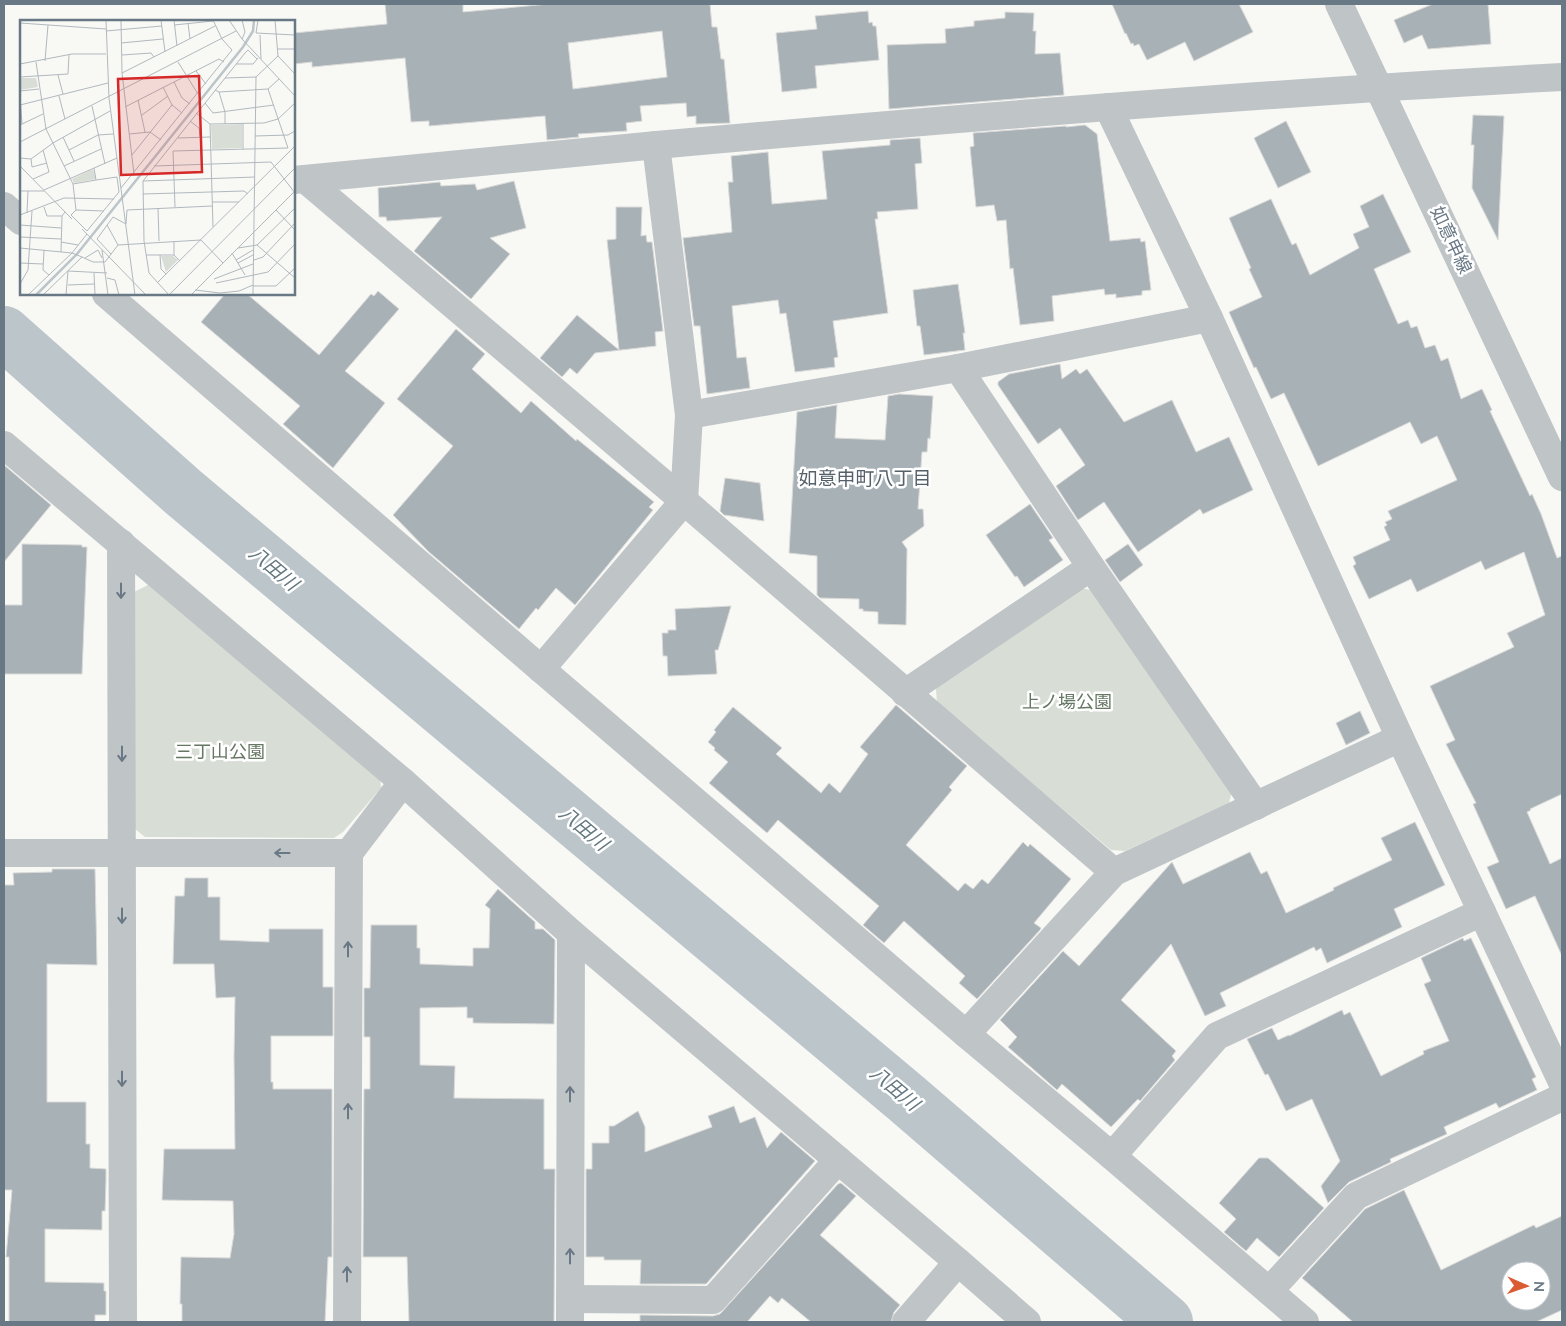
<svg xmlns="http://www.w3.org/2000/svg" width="1566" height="1326" font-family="Lato,'Noto Sans JP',sans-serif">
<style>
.green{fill:#d8ddd5}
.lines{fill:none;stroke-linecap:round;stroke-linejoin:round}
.river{stroke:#bbc5ca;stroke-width:54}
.building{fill:#a8b1b6;stroke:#dadad8;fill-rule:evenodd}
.minor{stroke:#bfc4c7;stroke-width:28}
.tertiary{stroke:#bfc4c7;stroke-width:28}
.oneway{stroke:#687885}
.labels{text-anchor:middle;stroke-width:5;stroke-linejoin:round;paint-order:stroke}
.street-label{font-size:18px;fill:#687885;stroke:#fff}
.park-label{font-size:18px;fill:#667763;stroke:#fff}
.neighbourhood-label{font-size:19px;fill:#56616a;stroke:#fff}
.water-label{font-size:19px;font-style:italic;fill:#647880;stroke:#fff}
.inset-river{fill:none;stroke:#bbc5ca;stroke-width:2.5}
.inset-road{fill:none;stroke:#b1b9be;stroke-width:1}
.view{fill:#d62828;fill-opacity:0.15;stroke:#d62828;stroke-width:2.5}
.inset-edge{fill:none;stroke:#687885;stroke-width:2.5}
</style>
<rect width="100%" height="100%" fill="#f8f8f5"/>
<!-- green -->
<g class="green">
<polygon points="154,582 380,777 381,788 343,832 334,838 145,837 135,829 134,592"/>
<polygon points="1080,588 1092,590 1232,791 1229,803 1125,851 1111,850 937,703 936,688"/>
</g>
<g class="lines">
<!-- river -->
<polyline class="river" points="4,333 183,492 906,1098 1166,1322"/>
</g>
<!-- building -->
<g class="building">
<path d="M385,4h78v8l86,-8h161l2,23h5l4,32h3l6,64 -34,1v-8l-9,1 -1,-14 -46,3 2,15 -16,2 1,8 -49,3 1,3 -32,3 -2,-24 -116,10v-5l-18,1 -6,-64 -93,9v-5l-18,2v-31l93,-9zM662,31l5,46 -94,12 -5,-46z"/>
<polygon points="1112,4 1239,4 1253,32 1194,61 1185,42 1147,60 1139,44 1134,46 1133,43 1131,44 1126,33 1125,34"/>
<polygon points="1433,4 1488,4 1491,44 1428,49 1422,35 1404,43 1394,20"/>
<polygon points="868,11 869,23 872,22 873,26 876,26 879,60 815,66 817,88 782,92 776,33 817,29 815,16"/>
<polygon points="1005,12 1034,13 1033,31 1036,31 1035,54 1060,53 1064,95 889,109 887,45 946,43 945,29 974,26 974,21 1005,18"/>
<polygon points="1473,115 1504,116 1498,240 1472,188 1474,145 1471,145"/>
<polygon points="1286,121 1311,172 1278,188 1254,138"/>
<polygon points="1085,125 1097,134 1110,241 1140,238 1141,242 1145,241 1151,290 1142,291 1142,295 1116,298 1116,294 1105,295 1104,289 1052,296 1054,321 1020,325 1013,268 1010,269 1006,220 997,221 994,205 976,207 970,147 974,146 973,133 1066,126 1066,127"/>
<polygon points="920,138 922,163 915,164 918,209 877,212 878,219 875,219 888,313 833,321 838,357 834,358 835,367 795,372 786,313 780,314 778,300 732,306 737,358 746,357 750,388 707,394 700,326 694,326 683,238 732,232 728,182 733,182 731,156 768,152 772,204 827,199 822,151 890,145 890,140"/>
<polygon points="514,181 526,228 490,238 510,254 471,299 414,251 442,217 387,221 386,217 379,217 378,188 440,182 441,186 475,184 477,190"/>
<polygon points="1383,194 1411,252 1374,269 1398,324 1408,320 1411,328 1417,326 1425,348 1435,345 1441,361 1448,358 1461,399 1482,389 1492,410 1490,411 1530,496 1532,494 1541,514 1557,558 1562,556 1562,794 1530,809 1531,810 1527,812 1550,864 1562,858 1562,956 1535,896 1506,909 1487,867 1499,862 1473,804 1476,803 1446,744 1455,740 1430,686 1514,647 1507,633 1545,615 1524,552 1485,570 1481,561 1417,592 1411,579 1369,599 1353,566 1356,564 1353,557 1390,540 1384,527 1387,525 1385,522 1392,519 1388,511 1457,480 1437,436 1421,444 1410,422 1318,466 1284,393 1271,399 1256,367 1254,368 1229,312 1262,297 1249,269 1251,268 1229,218 1271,199 1292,245 1296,243 1310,275 1359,248 1353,234 1369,227 1360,206"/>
<polygon points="616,207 642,207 641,236 646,235 647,242 652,242 663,331 655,332 656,346 595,353 577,374 570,368 562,377 540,358 577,315 619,350 607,240 616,239"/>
<polygon points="958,284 965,333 963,333 965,350 924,355 920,326 917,326 913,290"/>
<polygon points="378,291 399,309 345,371 385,403 333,468 283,424 300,406 201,322 225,294 247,294 319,355 371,294 374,296"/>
<polygon points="456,329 485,354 472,369 521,413 531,401 576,441 577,439 654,502 649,507 653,510 575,605 556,588 538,610 536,608 519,629 429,552 393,515 453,446 397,399"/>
<polygon points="1060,364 1062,379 1076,369 1080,374 1087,369 1124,422 1172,400 1196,452 1229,437 1253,490 1203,514 1200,509 1138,552 1104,502 1078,520 1056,486 1085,465 1060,428 1038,444 998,385 998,382 1009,374"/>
<polygon points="899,394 933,396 930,439 928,438 927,452 922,452 918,509 923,509 924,526 902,542 907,549 906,625 878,624 878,612 863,611 863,609 859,609 859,599 820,598 817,595 817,556 789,553 797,412 837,405 835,438 885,440 888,396"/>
<polygon points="4,465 51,505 4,562"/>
<polygon points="725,478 760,483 764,521 724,515 720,511"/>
<polygon points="1030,504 1053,538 1049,540 1063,560 1024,587 1017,576 1015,577 986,535"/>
<polygon points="22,544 82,545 82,547 87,547 82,674 4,674 4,605 22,605"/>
<polygon points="1128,544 1143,565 1120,582 1105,560"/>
<polygon points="731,606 718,650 715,650 717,674 668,676 667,656 663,656 662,633 668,633 668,630 676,630 675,609"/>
<polygon points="896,705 967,766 949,787 952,790 906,845 958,891 965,883 973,889 982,879 988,884 1023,842 1028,847 1030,844 1071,879 1034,923 1041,928 1040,930 977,999 959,983 965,976 904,921 884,943 863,925 879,906 778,820 767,833 709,783 728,762 714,750 715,748 708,742 716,732 714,730 733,707 782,748 776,754 821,793 829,783 840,793 868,754 860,747"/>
<polygon points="1360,711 1370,733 1346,745 1336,723"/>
<polygon points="1415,822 1445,885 1394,909 1402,927 1327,963 1321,948 1316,951 1314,947 1220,993 1226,1006 1205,1016 1171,944 1121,1000 1176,1051 1172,1056 1175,1060 1140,1101 1138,1099 1111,1127 1062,1084 1057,1090 1008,1047 1017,1037 1000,1020 1063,951 1079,966 1172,862 1183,884 1250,852 1261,874 1267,871 1286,913 1334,890 1333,888 1392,860 1381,838"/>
<polygon points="52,869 95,869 97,965 47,964 47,1102 86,1102 86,1144 90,1144 90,1168 106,1169 106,1180 105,1211 102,1211 102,1230 45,1229 45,1282 104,1283 104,1291 106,1291 106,1315 95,1315 95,1322 9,1322 9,1257 6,1257 12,1190 4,1190 4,885 14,885 13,873 52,872"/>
<polygon points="185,878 208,878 208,897 220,897 220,940 269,942 269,929 323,929 323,987 333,987 333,1036 271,1036 271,1082 273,1082 273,1089 332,1089 332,1257 328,1257 325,1322 182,1322 182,1304 180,1304 181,1257 230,1258 234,1234 233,1201 162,1200 164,1149 235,1149 234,1056 235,997 216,998 214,964 173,964 175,896 184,896"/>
<polygon points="498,889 535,922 535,929 543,929 555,940 554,1024 473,1023 473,1018 467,1018 467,1007 420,1008 420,1065 455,1066 454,1098 544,1099 544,1169 555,1169 554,1322 409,1322 407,1257 363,1257 364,1089 370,1089 370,1037 364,1037 364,988 370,988 371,925 417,925 417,948 420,948 420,964 473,966 473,948 489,948 490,909 485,905"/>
<polygon points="1463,938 1464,941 1471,938 1536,1077 1532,1079 1537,1090 1499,1108 1496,1103 1444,1127 1447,1134 1390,1159 1391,1162 1349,1182 1328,1203 1321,1186 1340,1161 1312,1099 1286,1111 1268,1074 1265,1075 1247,1039 1272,1028 1278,1040 1289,1035 1289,1036 1342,1010 1344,1015 1350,1012 1381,1076 1424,1054 1423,1051 1449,1041 1424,984 1431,981 1421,958"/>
<polygon points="734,1106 740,1123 755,1117 767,1148 781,1132 815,1161 706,1284 640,1284 641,1260 604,1260 604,1257 586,1257 586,1169 592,1169 592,1143 609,1143 609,1126 614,1126 638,1111 645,1127 645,1152 712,1127 708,1116"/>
<polygon points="1259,1158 1268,1158 1324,1208 1279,1257 1257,1238 1246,1251 1224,1232 1236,1219 1219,1203"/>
<polygon points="841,1183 856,1196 820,1235 900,1305 894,1312 891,1322 811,1322 782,1298 778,1303 770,1296 747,1322 640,1322 640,1315 713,1316 720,1314 838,1184"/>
<path d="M1404,1190l37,80 93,-45 2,3 26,-12v94l-26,12h-183l-51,-44 63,-69zM1511,1271h30v30h-30z"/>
</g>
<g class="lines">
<!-- minor -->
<g class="minor">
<polyline points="1108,107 1209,318 1400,738 1562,1082"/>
<polyline points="305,179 684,501 1114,872"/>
<path d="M294,180c121,-11 242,-24 363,-35 301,-27 603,-52 905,-68"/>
<polyline points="4,206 21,221"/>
<polyline points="106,294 541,669 966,1034 1112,1156 1305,1322"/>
<polyline points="958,368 1091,567 1256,806"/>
<polyline points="689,415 958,368 1209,318"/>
<polyline points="4,445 403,782 571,933 958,1262 1027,1322"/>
<polyline points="121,543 123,1322"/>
<polyline points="541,669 684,501 689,415 656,145"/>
<polyline points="905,693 1091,567"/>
<polyline points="4,853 349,853 347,1322"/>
<polyline points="349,853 403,782"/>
<polyline points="966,1034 1114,872 1400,738"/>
<polyline points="1112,1156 1217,1036 1482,912"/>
<polyline points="1269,1291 1356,1196 1562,1097"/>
<polyline points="570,1299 713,1300 838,1160"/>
<polyline points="570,1322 571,933"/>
<polyline points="906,1322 958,1262"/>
</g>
<!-- tertiary -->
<polyline class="tertiary" points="1339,4 1562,477"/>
</g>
<!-- one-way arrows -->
<defs><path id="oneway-shaft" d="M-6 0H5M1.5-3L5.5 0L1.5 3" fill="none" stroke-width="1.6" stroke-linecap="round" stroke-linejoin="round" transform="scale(1.25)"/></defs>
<g class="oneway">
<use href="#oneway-shaft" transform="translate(121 591) rotate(90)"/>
<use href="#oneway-shaft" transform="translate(122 754) rotate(90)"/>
<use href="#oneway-shaft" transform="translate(282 853) rotate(180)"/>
<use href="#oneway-shaft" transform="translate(122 916) rotate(90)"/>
<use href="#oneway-shaft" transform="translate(348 949) rotate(-90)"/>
<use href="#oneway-shaft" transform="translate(122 1079) rotate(90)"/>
<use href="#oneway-shaft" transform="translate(570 1094) rotate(-90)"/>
<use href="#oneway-shaft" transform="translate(348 1111) rotate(-90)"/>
<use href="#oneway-shaft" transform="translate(570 1256) rotate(-90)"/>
<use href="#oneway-shaft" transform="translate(347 1274) rotate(-90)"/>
</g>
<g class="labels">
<!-- street labels -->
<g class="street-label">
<text transform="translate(1451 240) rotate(65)" y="6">如意申線</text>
</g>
<!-- park labels -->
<g class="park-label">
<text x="1067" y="708">上ノ場公園</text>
<text x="220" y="758">三丁山公園</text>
</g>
<!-- neighbourhood labels -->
<g class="neighbourhood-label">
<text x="865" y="485">如意申町八丁目</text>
</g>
<!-- water labels -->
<g class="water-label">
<text transform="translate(274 568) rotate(40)" y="7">八田川</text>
<text transform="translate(584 828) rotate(40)" y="7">八田川</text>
<text transform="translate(895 1088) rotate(40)" y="7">八田川</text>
</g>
</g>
<!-- overview -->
<g transform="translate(20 20)">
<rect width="275" height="275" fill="#f8f8f5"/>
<path d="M0,58h16l2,9 -18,3zM222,104v24l-30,1 -1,-24zM73,149l3,10 -22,4 -2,-4zM141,236h12l5,4 -12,12z" fill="#d8ddd5"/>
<path class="inset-river" d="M16,275l41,-41 166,-207 10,-16 1,-11"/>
<path class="inset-road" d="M86,0l3,78 26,197M101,0l1,53 12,101M141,0l4,32M154,0l3,26M209,0l13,19 53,57M222,0l3,12 -3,7M238,0l-2,13 39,2M255,0l3,36 17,18M0,3l86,6M168,3l2,16M154,5l39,-4M86,11l56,-5M240,15l1,24M101,23l42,-4M258,29h17M102,35l29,-2 3,4M25,41l3,-36M16,42l10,67 27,55 3,26 -5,5 16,16 32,-39 -2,-15 -21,3M158,42l20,32M0,44l52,-10h34M216,44h17l5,-6M176,51l10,13M102,53l93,-47M38,55l5,19M0,57l48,-3 1,-19M205,58l31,-1M154,62l8,16 8,6M143,67l9,18 10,8M248,69l20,59M195,70l4,2 49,-3 11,-10M0,71l19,-2M199,72l6,20v12M39,76l6,23M0,77l2,27M118,80l7,32M185,83l8,10 61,-8M0,85l88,-22M72,86l13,58M105,87l94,-48 5,3M176,93l14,11 3,103M122,95l26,-19M170,101l9,7 1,9M190,104l54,-1 14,-4 17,-16M0,105l23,-11M109,114l21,-2 11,8M235,116l33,-1 7,-4M43,117l11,24M158,118l32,-1M0,122l216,-111M223,129v-26M49,130l29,-15 15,-1M112,135l40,-50M0,138l11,1 22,-16 57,-32M11,139l1,8 15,-4M0,146l52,53M44,146l37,-17M134,146l117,-4 24,31M13,159l16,-7 -6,-22M123,161l112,-4M53,164l23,-4 -2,-12M101,168l111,-138 -10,-11 -9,-19M24,170l73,-32M0,171h24M123,174l101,-3 4,3M192,182h27M24,187l3,9h15l3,-4M155,187l-2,-56 115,-3M138,188l1,33M56,190l28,1M256,190l19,20M7,193l1,-22M0,195l44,-17 50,1M0,205l41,3M87,205l11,20M62,209l64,66M0,217l41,2M154,221v14l6,6M41,222l17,3M237,225l38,-37M0,228l52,5 10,4M218,228l19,-3 38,33M24,230l-1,20 6,5M82,230l6,45M41,232l1,-36M212,233l13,22M91,234l-14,-15 16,-22 13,7 1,-14 85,-4M126,235h28M140,235l1,14 5,5M65,238l13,-8 4,8M216,240l17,-10M234,240l9,-3 32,-34M0,243l23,1M218,243l15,-8M74,253l1,22M87,258l8,2 4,15M194,259l39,-15M137,263l138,-137M196,263l52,-11 27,-28M0,264l8,-14 4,-59M48,265l26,-1M233,266h23l19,-18M175,270l25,3 19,-2 14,-6M8,275l44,-42 15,-19M23,275l39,-38 11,5h12l13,-17 83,-5 22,23M46,275l2,-24 39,2M149,275l-20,-22 -5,-32 -1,-60 102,-128 3,-3 9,9M149,275l126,-127M171,275l104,-104M233,275l3,-218 22,-21"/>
<path class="view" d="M179,56l3,96 -81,3 -3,-96z"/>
<rect width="275" height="275" class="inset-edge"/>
</g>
<!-- border -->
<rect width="1566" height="1326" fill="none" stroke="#687885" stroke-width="10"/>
<!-- north arrow -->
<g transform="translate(1526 1286) rotate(92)"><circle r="24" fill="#ffffff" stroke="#c3c9ce"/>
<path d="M0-4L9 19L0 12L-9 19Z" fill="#db5b32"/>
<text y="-8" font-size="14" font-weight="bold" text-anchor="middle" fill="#687885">N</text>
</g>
</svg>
